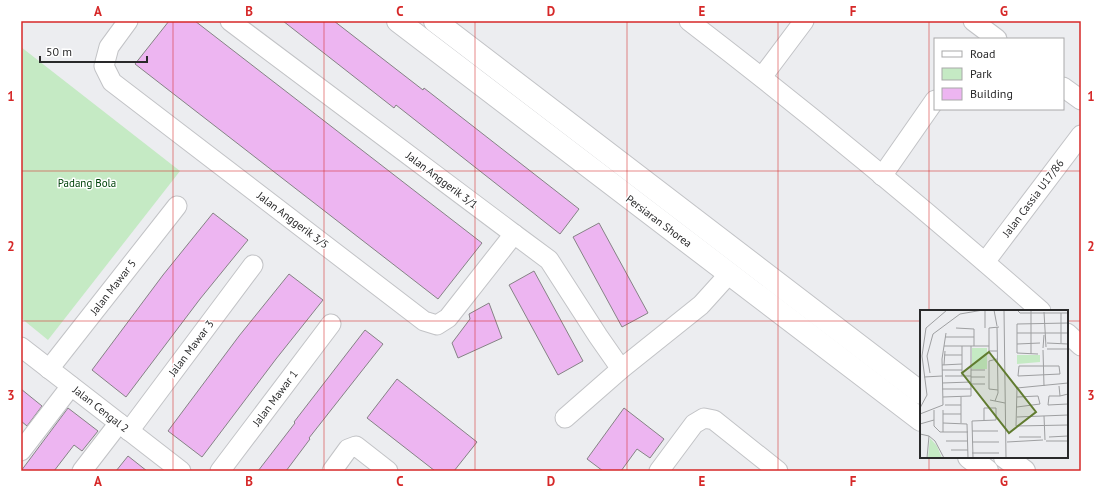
<svg xmlns="http://www.w3.org/2000/svg" width="1102" height="492" font-family="'PT Sans',sans-serif">
<style>
.green{fill:#c5eac4}
.building{fill:#edb5f1;stroke:#858385}
.lines{fill:none;stroke-linecap:round;stroke-linejoin:round}
.minor-casing{stroke:#c2c3c6;stroke-width:21}
.major-casing{stroke:#c2c3c6;stroke-width:24}
.minor{stroke:#fff;stroke-width:19}
.major{stroke:#fff;stroke-width:22}
.grid{fill:none;stroke:#d62828;stroke-width:1;stroke-opacity:0.55}
.labels{text-anchor:middle;stroke-width:3;stroke-linejoin:round;paint-order:stroke}
.street-label{font-size:11px;fill:#29292a;stroke:#fff}
.park-label{font-size:11px;fill:#00430b;stroke:#fff}
.inset-road{fill:none;stroke:#9e9fa1;stroke-width:1}
.view{fill:#617c30;fill-opacity:0.15;stroke:#617c30;stroke-width:2}
.inset-edge{fill:none;stroke:#29292a;stroke-width:2}
.neatline{fill:none;stroke:#d62828;stroke-width:1.5}
.grid-label{font-size:13px;text-anchor:middle;font-weight:bold;fill:#d62828}
</style>
<rect width="100%" height="100%" fill="#ecedf0"/>
<!-- green -->
<polygon class="green" points="21,47 180,171 48,340 21,318"/>
<!-- building -->
<g class="building">
<polygon points="169,21 195,21 482,243 438,299 135,64"/>
<polygon points="283,21 334,21 423,90 424,88 579,209 560,234 396,105 394,108"/>
<polygon points="213,213 248,240 200,299 126,397 92,370 163,275"/>
<polygon points="599,223 648,313 622,327 573,237"/>
<polygon points="534,271 583,361 558,375 509,285"/>
<polygon points="289,274 323,300 276,359 202,457 168,431 239,336"/>
<polygon points="489,303 502,338 458,358 452,343 470,319 469,314"/>
<polygon points="365,330 383,344 309,438 310,439 286,471 258,471 295,423 294,422"/>
<polygon points="397,379 477,442 454,471 435,471 367,418"/>
<polygon points="21,389 42,406 27,426 21,421"/>
<polygon points="68,408 98,431 82,451 74,445 54,471 21,471"/>
<polygon points="624,408 664,439 650,458 637,449 621,471 603,471 587,459"/>
<polygon points="128,456 147,471 116,471"/>
</g>
<g class="lines">
<defs>
<g id="minor">
<polyline points="128,21 109,47 104,66 112,82 424,321 437,325 448,318 514,234"/>
<polyline points="230,21 514,234 549,260 598,336 621,369"/>
<path d="M689,21c120,92 238,190 352,290"/>
<polyline points="973,21 997,39"/>
<polyline points="762,77 804,21"/>
<polyline points="1063,87 1081,100"/>
<polyline points="882,176 935,100"/>
<polyline points="985,262 1081,135"/>
<polyline points="1067,333 1081,346"/>
<polyline points="21,347 181,471"/>
<polyline points="49,369 177,206"/>
<polyline points="565,418 621,369 701,305 729,274"/>
<polyline points="129,431 253,265"/>
<polyline points="21,451 71,386"/>
<polyline points="82,471 119,423"/>
<polyline points="220,471 331,324"/>
<polyline points="332,471 348,449 356,446 388,471"/>
<polyline points="659,471 694,424 704,418 714,420 778,471"/>
</g>
<g id="major">
<polyline points="398,21 921,420"/>
<polyline points="435,21 921,393"/>
<polyline points="969,457 987,471"/>
<polyline points="1005,457 1024,471"/>
</g>
</defs>
<!-- minor casing -->
<use href="#minor" class="minor-casing"/>
<!-- major casing -->
<use href="#major" class="major-casing"/>
<!-- minor -->
<use href="#minor" class="minor"/>
<!-- major -->
<use href="#major" class="major"/>
</g>
<!-- grid -->
<path class="grid" d="M173,21v450M324,21v450M475,21v450M627,21v450M778,21v450M929,21v290M21,171h1060M21,321h900M1067,321h14M929,457v14"/>
<g class="labels">
<!-- street labels -->
<g class="street-label">
<text transform="translate(442 180) rotate(37)" y="4">Jalan Anggerik 3/1</text>
<text transform="translate(1033 198) rotate(-53)" y="4">Jalan Cassia U17/86</text>
<text transform="translate(293 220) rotate(37)" y="4">Jalan Anggerik 3/5</text>
<text transform="translate(659 221) rotate(37)" y="4">Persiaran Shorea</text>
<text transform="translate(113 287) rotate(-52)" y="4">Jalan Mawar 5</text>
<text transform="translate(191 348) rotate(-53)" y="4">Jalan Mawar 3</text>
<text transform="translate(275 398) rotate(-53)" y="4">Jalan Mawar 1</text>
<text transform="translate(101 409) rotate(38)" y="4">Jalan Cengal 2</text>
</g>
<!-- park labels -->
<g class="park-label">
<text x="87" y="187">Padang Bola</text>
</g>
</g>
<!-- overview -->
<g transform="translate(920 310)">
<rect width="148" height="148" fill="#ecedf0"/>
<path d="M52,38h15v21h-15zM97,45h23v7l-23,2zM10,128l7,8 5,12h-14z" fill="#c5eac4"/>
<path class="inset-road" d="M65,0v18M74,0l3,16M84,0l2,148M97,0l3,3h48M111,1v43M124,2l2,35M36,18l18,1v17M97,23h51M25,27h29M127,33l21,1M141,33v-30M97,34l23,-1M24,36h45M123,38l1,-13M127,39h21M123,40l1,36M77,41h-8v-23l10,-1M118,44l-21,-1v-29l51,-1M24,45h18M77,49l-8,2v28l9,1M22,55l20,-1M24,55l1,-14M99,56h40l1,8 -42,2zM22,60h20M51,60h14M10,63l-3,-17 6,-22 27,-20 23,-4M25,66h26M42,66v-30M4,67l18,-1M51,67h14M22,73l29,-1M148,73l-51,5 -1,38 52,-1M51,74h14M139,76l1,10 8,-2M22,79h29M140,86h-11l-1,9 20,-1M23,87l28,-1v-50M70,90l15,3M75,91l3,-8 -1,-66M25,95h16M97,97l23,-3 -2,-8 -21,1M0,98l7,-13 -5,-39 4,-28 21,-18M14,100v16l6,6h28M0,104l23,-9 -1,-46 4,-26M23,104h18M124,106l1,24M97,107l51,-2M23,113l24,1 1,34M41,113v-26M0,114l14,-4M52,121h26M23,122v-22M0,124l9,2 6,5 9,17M99,127h22M129,127l19,-1M26,131h22M126,131h22M52,132h27M87,132l36,-2M31,140h17M52,143h27M7,148l2,-22M53,148l-1,-37 24,-1v-12h-12v12"/>
<path class="view" d="M69,42l47,60 -27,21 -47,-60z"/>
<rect width="148" height="148" class="inset-edge"/>
</g>
<!-- border -->
<rect width="1102" height="492" fill="none" stroke="#ffffff" stroke-width="44"/>
<!-- legend -->
<rect x="934" y="38" width="130" height="72" fill="#ffffff" stroke="#a9a9aa"/>
<rect x="942" y="51" width="20" height="6" fill="#ffffff" stroke="#a9a9aa"/>
<text x="970" y="58" font-size="12" fill="#29292a">Road</text>
<rect x="942" y="68" width="20" height="12" fill="#c5eac4" stroke="#a9a9aa"/>
<text x="970" y="78" font-size="12" fill="#29292a">Park</text>
<rect x="942" y="88" width="20" height="12" fill="#edb5f1" stroke="#a9a9aa"/>
<text x="970" y="98" font-size="12" fill="#29292a">Building</text>
<!-- scale -->
<path d="M40 56v6h107v-6" fill="none" stroke="#29292a" stroke-width="2"/>
<text x="46" y="56" font-size="12" fill="#29292a" stroke="#ffffff" stroke-width="3" paint-order="stroke">50 m</text>
<rect x="22" y="22" width="1058" height="448" class="neatline"/>
<g class="grid-label">
<text x="98" y="16">A</text>
<text x="249" y="16">B</text>
<text x="400" y="16">C</text>
<text x="551" y="16">D</text>
<text x="702" y="16">E</text>
<text x="853" y="16">F</text>
<text x="1004" y="16">G</text>
<text x="11" y="101">1</text>
<text x="1091" y="101">1</text>
<text x="11" y="251">2</text>
<text x="1091" y="251">2</text>
<text x="11" y="400">3</text>
<text x="1091" y="400">3</text>
<text x="98" y="486">A</text>
<text x="249" y="486">B</text>
<text x="400" y="486">C</text>
<text x="551" y="486">D</text>
<text x="702" y="486">E</text>
<text x="853" y="486">F</text>
<text x="1004" y="486">G</text>
</g>
</svg>
